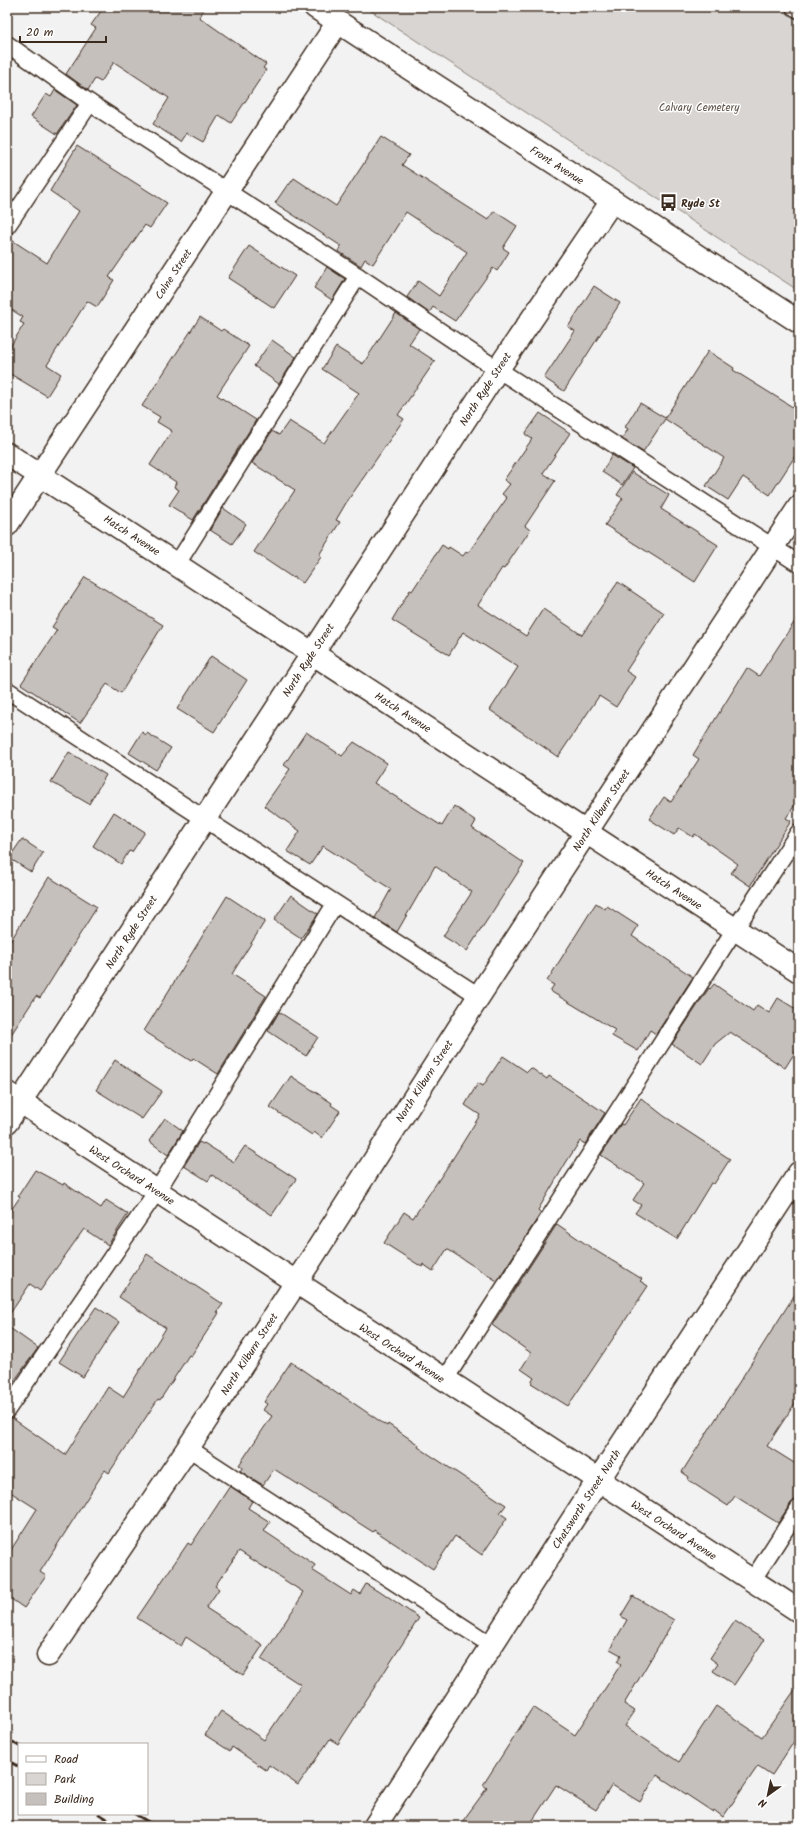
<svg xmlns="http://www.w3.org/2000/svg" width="806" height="1833" font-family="Kalam,sans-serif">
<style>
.green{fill:#d8d5d2;stroke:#8a8078}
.building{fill:#c6c0bd;stroke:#3b2a1e}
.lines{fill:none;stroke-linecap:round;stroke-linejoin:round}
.service-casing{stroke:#3b2a1e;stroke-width:19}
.minor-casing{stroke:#3b2a1e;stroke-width:25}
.tertiary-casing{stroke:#3b2a1e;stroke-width:25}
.service{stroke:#fff;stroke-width:16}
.minor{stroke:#fff;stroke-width:22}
.tertiary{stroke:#fff;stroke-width:22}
.rail{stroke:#3b2a1e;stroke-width:3}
.labels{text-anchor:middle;stroke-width:3;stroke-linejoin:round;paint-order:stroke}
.park-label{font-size:11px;fill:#62554b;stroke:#fff}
.street-label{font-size:11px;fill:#3b2a1e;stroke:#fff}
.poi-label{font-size:11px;font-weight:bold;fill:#3b2a1e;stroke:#fff;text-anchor:start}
</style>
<rect width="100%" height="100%" fill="#f3f2f2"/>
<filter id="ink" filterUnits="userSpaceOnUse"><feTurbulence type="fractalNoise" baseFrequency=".025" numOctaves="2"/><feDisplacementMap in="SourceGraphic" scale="8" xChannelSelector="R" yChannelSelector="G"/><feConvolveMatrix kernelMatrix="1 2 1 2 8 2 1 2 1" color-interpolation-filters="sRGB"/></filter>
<g filter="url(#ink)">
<!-- green -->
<polygon class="green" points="365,7 799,7 799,291"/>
<!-- building -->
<g class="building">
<polygon points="104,7 206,7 199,17 266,64 263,68 266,70 231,123 219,115 203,142 187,133 181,142 153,124 169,98 114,62 101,82 95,79 88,90 66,74 96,28 91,25"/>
<polygon points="55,90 77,105 57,134 31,117 46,94 51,97"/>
<polygon points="381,137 409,155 402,165 488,220 494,211 517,226 503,248 509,252 497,271 493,268 455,321 433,307 429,313 407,297 418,281 439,296 467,252 406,212 373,264 365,259 361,266 338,251 341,246 275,203 288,184 289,185 294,178 336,206"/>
<polygon points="77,146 167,203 150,228 145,225 109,277 114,280 97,307 87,301 47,365 61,374 47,396 7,372 7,352 24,324 20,322 23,317 7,307 7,237 47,263 79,211 50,191"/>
<polygon points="249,246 295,276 274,308 228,278"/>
<polygon points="327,267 345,279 332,300 314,288"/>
<polygon points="594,286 620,303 564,391 544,378 575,331 568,327"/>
<polygon points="396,313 419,329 409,344 435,361 398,415 404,419 346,503 336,520 340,522 319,555 321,557 303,583 294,577 293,578 254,552 295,490 252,463 272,431 279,435 289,421 324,443 359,393 322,369 336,347 363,364"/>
<polygon points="200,317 221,331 223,329 249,346 217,395 256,420 193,520 169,505 179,490 174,487 176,482 150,465 172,431 157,422 160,417 142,406"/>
<polygon points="272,340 296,357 279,384 254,366"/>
<polygon points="708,351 734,368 733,370 799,411 799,450 770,495 743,477 728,500 706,486 724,458 665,419 643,452 622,439 628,429 625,427 640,403 665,418"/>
<polygon points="540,413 570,433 543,473 555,481 525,526 530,530 504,569 502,568 478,605 526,636 543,609 582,635 618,582 664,613 626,671 635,677 616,707 599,696 558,757 490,710 518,667 463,632 449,655 392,620 410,590 412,591 442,545 448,549 449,547 463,556 466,552 468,553 507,498 502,494 510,484 504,480 532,439 525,434"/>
<polygon points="612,455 633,468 622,485 602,472"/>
<polygon points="632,472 669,495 661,509 718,545 695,582 605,525 623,498 617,495"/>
<polygon points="223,508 246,524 232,544 210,530"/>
<polygon points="85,577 163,625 121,693 107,684 80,723 21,684 57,630 52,627"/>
<polygon points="799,615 799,799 786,818 791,821 750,886 731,873 738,864 695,834 693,837 679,828 674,835 649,819 664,797 671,802 699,759 693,755 747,668 759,676"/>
<polygon points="211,656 247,680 214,732 177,709"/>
<polygon points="142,732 146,735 147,733 171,748 156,770 129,753"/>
<polygon points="306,732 342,756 354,742 387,763 374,783 442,826 454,806 476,821 472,828 524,863 467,951 443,936 472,892 435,866 397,932 375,918 391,889 323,846 310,865 287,851 300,831 264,806 290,769 284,765"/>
<polygon points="69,752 106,775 89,804 51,782"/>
<polygon points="114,812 145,832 132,852 129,851 121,864 93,846"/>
<polygon points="22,839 43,853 31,872 9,858"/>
<polygon points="49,877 97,907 40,998 36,996 7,1041 7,947"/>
<polygon points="291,895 318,914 301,938 274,920"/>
<polygon points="227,896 265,921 232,974 266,996 218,1074 193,1058 191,1061 144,1031"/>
<polygon points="596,903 605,909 607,906 638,926 632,936 693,977 656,1034 650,1030 638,1051 612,1036 615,1030 550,991 554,985 547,981"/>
<polygon points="714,984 753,1011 757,1005 769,1013 778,998 799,1011 799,1046 785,1068 730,1032 715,1044 702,1064 672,1044 709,988 710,989"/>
<polygon points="279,1012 318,1037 306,1056 268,1031"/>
<polygon points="503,1056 527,1072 531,1068 547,1079 549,1076 605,1113 585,1144 580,1141 567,1161 538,1210 541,1213 497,1281 447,1249 433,1271 423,1264 422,1267 384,1243 404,1212 413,1218 450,1163 480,1115 465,1105 478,1083 483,1086"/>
<polygon points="115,1060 162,1091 142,1119 96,1090"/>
<polygon points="291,1076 332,1103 331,1105 340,1111 322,1138 314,1132 312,1135 270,1107"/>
<polygon points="641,1098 664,1116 730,1159 714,1184 711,1183 677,1239 635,1213 641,1205 633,1200 644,1183 601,1155 621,1124 623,1125"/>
<polygon points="165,1118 183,1131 168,1155 149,1141"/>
<polygon points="199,1142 203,1144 204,1143 234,1162 245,1146 296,1179 272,1215 212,1175 208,1181 184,1166"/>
<polygon points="35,1170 63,1185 64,1183 101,1208 106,1200 128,1214 108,1245 84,1229 40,1291 30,1284 7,1318 7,1216 20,1197 18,1196"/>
<polygon points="557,1224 593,1249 642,1279 640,1281 648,1286 568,1406 531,1383 534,1378 521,1369 531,1353 492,1325"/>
<polygon points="147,1254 223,1304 217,1312 219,1313 191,1356 189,1355 160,1400 158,1399 109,1473 105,1470 40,1572 46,1576 24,1608 7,1596 7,1556 37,1509 7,1490 7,1419 12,1418 65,1455 108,1387 123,1397 166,1328 119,1297"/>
<polygon points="799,1288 799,1397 767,1446 799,1466 799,1499 791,1503 778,1523 735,1496 728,1506 688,1480 689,1477 682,1472"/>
<polygon points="96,1307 119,1322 83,1377 59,1362"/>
<polygon points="7,1326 38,1348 7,1391"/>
<polygon points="291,1362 339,1395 340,1394 387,1426 388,1424 419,1445 418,1447 506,1505 500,1513 507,1518 482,1555 455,1536 433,1569 374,1530 373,1532 274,1469 263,1485 240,1471 243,1467 239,1465 272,1416 263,1410 267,1404 264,1402"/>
<polygon points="230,1486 252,1501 248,1508 270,1522 264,1531 315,1565 312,1570 351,1595 354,1590 360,1594 366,1584 379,1592 380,1591 419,1618 338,1744 330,1739 298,1785 269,1765 266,1770 232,1747 230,1751 205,1735 221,1711 264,1740 301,1685 261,1659 302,1596 301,1595 303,1592 239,1551 215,1586 219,1589 206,1608 263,1645 243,1675 186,1637 181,1646 137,1618 188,1543 191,1545"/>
<polygon points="633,1596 674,1620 624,1704 635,1711 625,1726 679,1762 716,1706 762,1737 799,1684 799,1734 772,1775 758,1766 723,1817 714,1810 713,1812 657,1775 640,1802 612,1785 596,1810 556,1785 529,1826 459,1826 487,1788 483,1785 533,1707 575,1735 621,1664 617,1661 621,1655 610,1649 627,1620 621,1616"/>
<polygon points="735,1621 764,1640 734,1685 713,1671 718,1664 710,1658"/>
</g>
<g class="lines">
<defs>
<g id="service">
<polyline points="794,7 799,10"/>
<polyline points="7,44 90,103 358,276 477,356 799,564"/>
<polyline points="7,226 90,103"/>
<polyline points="177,564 358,276"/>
<polyline points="7,690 183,805 479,996"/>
<polyline points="444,1381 735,929 799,832"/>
<polyline points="7,1410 157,1191 335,904"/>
<polyline points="188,1448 491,1645"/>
<polyline points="752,1581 799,1508"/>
</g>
<g id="minor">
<polyline points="7,454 799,971"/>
<polyline points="7,525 338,22"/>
<polyline points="7,1093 799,1611"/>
<polyline points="7,1122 498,369 612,201"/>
<polyline points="48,1655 188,1448 310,1261 479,996 799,507"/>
</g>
<g id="tertiary">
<polyline points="315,7 799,322"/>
<polyline points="375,1826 582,1505 799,1173"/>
</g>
</defs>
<!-- service casing -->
<use href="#service" class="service-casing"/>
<!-- minor casing -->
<use href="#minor" class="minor-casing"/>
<!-- tertiary casing -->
<use href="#tertiary" class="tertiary-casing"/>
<!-- service -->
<use href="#service" class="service"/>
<!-- minor -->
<use href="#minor" class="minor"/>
<!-- tertiary -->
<use href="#tertiary" class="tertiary"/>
<!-- rail -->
<g class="rail">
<polyline points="7,1739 19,1746"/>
<polyline points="7,1760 19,1767"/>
<polyline points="99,1814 119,1826"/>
<polyline points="135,1814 155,1826"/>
</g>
</g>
</g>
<!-- icons -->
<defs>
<symbol id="bus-bare" viewBox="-9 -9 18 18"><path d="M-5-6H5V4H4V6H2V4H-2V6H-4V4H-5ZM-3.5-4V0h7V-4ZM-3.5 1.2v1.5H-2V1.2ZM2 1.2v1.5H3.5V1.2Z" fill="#3b2a1e" stroke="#fff" stroke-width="2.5" paint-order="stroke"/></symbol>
</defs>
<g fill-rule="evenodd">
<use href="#bus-bare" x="656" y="190" width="25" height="25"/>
</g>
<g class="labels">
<!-- park labels -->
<g class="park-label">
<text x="699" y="111">Calvary Cemetery</text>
</g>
<!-- street labels -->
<g class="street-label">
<text transform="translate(557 165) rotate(33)" y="4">Front Avenue</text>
<text transform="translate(173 274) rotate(-57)" y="4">Colne Street</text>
<text transform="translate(485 389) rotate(-57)" y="4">North Ryde Street</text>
<text transform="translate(132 535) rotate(33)" y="4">Hatch Avenue</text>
<text transform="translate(308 660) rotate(-57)" y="4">North Ryde Street</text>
<text transform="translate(403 712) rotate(33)" y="4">Hatch Avenue</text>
<text transform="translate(601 810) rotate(-57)" y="4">North Kilburn Street</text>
<text transform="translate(674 889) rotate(33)" y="4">Hatch Avenue</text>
<text transform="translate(131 932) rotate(-57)" y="4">North Ryde Street</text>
<text transform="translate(424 1081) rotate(-57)" y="4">North Kilburn Street</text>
<text transform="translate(132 1175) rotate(33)" y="4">West Orchard Avenue</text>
<text transform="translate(402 1353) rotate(33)" y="4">West Orchard Avenue</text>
<text transform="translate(249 1354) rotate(-57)" y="4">North Kilburn Street</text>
<text transform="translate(586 1499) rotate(-57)" y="4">Chatsworth Street North</text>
<text transform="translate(674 1530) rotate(33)" y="4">West Orchard Avenue</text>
</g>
<!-- poi labels -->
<g class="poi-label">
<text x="681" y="207">Ryde St</text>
</g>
</g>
<!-- margin -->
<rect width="806" height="1833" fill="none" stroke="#fff" stroke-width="24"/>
<rect x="12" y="12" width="782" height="1809" fill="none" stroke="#3b2a1e" stroke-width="1.5" filter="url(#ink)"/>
<!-- legend -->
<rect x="18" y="1743" width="130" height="72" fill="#ffffff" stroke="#b1aaa5"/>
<rect x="26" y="1756" width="20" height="6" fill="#ffffff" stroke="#b1aaa5"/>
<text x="54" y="1763" font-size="12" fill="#3b2a1e">Road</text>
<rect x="26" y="1773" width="20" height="12" fill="#d8d5d2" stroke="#b1aaa5"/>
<text x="54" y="1783" font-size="12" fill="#3b2a1e">Park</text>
<rect x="26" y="1793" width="20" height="12" fill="#c6c0bd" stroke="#b1aaa5"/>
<text x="54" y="1803" font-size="12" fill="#3b2a1e">Building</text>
<!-- north arrow -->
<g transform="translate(768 1795) rotate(213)" stroke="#ffffff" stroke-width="3" paint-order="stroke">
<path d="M0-3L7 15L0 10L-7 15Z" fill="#3b2a1e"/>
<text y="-6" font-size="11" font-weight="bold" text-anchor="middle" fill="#3b2a1e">N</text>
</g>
<!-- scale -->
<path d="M20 36v6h86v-6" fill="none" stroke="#3b2a1e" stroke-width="2"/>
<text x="26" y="36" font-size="12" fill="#3b2a1e" stroke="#ffffff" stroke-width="3" paint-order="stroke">20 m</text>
</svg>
